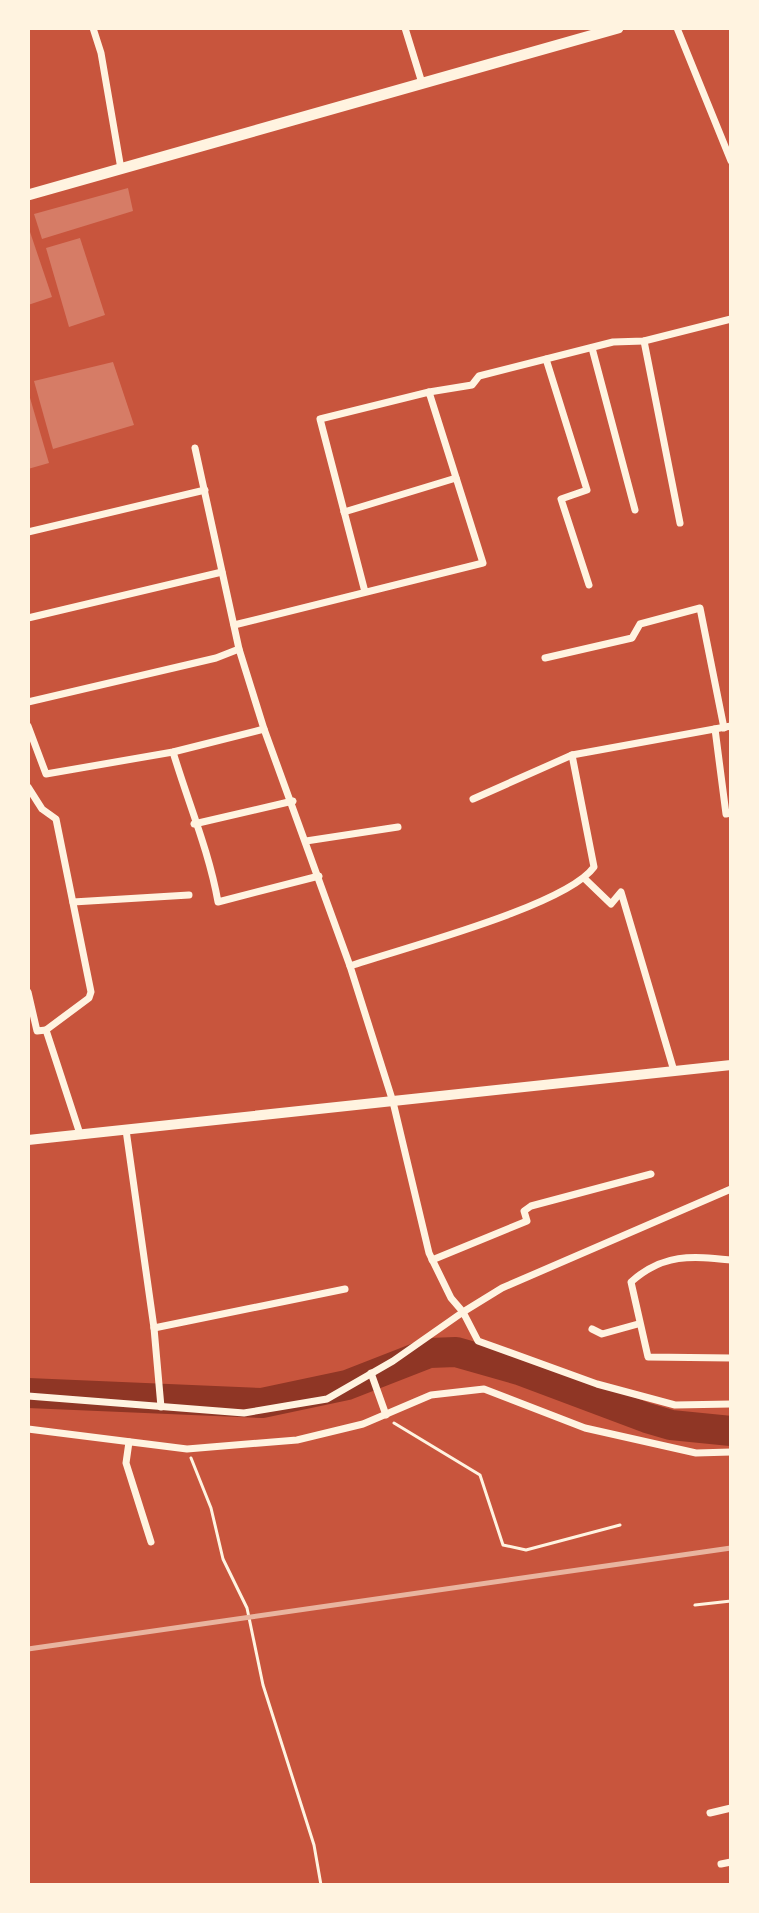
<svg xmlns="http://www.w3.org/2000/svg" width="759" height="1913" font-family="'Public Sans',sans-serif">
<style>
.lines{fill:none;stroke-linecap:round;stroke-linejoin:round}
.river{stroke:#8f3625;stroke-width:30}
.building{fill:#d67c66}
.path{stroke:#fff3e0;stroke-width:3}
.minor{stroke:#fff3e0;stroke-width:7}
.secondary{stroke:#fff3e0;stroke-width:10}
.trunk{stroke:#fff3e0;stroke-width:11}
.rail{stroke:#e9b49f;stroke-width:5}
</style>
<rect width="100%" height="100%" fill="#c8553d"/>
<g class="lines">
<!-- river -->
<polyline class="river" points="28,1393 262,1403 347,1385 429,1353 456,1352 519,1370 647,1418 671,1425 731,1431"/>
</g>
<!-- building -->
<g class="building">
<polygon points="128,188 133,211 42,239 34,214"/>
<polygon points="28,226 52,297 28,305"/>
<polygon points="80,238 105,315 69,327 46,248"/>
<polygon points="113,362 134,425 53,449 34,381"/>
<polygon points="28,391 49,463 28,469"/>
</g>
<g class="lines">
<!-- path -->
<g class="path">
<polyline points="394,1423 480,1475 503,1545 526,1550 620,1525"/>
<polyline points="191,1458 211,1508 223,1559 247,1608 263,1685 314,1845 321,1885"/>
<polyline points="695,1605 731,1601"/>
</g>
<!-- minor -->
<g class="minor">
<polyline points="93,28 101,53 121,169"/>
<polyline points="405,28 422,83"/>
<polyline points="677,28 731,161"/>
<polyline points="644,341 680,523"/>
<polyline points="592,348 635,510"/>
<polyline points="546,359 587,490 561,499 589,585"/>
<polyline points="429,392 472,385 479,376 613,342 644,341 731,319"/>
<polyline points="195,448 239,649 264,729 350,966 393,1102 429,1253 451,1298 463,1312 502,1288 731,1189"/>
<polyline points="344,512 456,478"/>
<polyline points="28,532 205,490"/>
<polyline points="28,618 222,572"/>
<polyline points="234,625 483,563 429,392 320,419 365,592"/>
<polyline points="545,658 632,638 640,624 700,608 724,728"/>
<polyline points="28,702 216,658 239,649"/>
<polyline points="28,726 46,774 173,752 264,729"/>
<polyline points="715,729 726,814 731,813"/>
<path d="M173,752c15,50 36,99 45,150l101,-26"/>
<polyline points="28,787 42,809 56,819 91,992 89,998 46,1030 80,1134"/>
<polyline points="473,799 572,755"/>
<polyline points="194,824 293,801"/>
<polyline points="306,841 398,827"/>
<polyline points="585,879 611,904 621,892 674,1071"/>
<polyline points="73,902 189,895"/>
<path d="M350,966c53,-18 216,-60 244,-99l-22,-112 159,-29"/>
<polyline points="28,992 37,1031 46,1030"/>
<polyline points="126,1130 154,1328 161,1407"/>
<polyline points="432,1260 527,1221 524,1211 531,1206 651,1174"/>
<path d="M731,1260c-39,-4 -68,-7 -100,22l17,75 83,1"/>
<polyline points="154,1328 345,1289"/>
<polyline points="592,1329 602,1334 638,1324"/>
<polyline points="371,1373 386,1415"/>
<polyline points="28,1396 244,1413 327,1399 393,1361 463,1312 478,1341 597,1384 675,1405 731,1404"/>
<polyline points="28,1429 187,1449 297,1440 363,1424 431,1395 484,1389 585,1428 696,1453 731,1452"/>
<polyline points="129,1442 126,1463 151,1542"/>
<polyline points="710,1813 731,1808"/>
<polyline points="721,1864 731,1862"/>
</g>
<!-- secondary -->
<polyline class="secondary" points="28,1140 731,1065"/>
<!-- trunk -->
<polyline class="trunk" points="28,195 618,28"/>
<!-- rail -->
<polyline class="rail" points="28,1649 731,1548"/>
</g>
<!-- border -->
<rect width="759" height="1913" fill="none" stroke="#fff3e0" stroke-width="60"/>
</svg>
